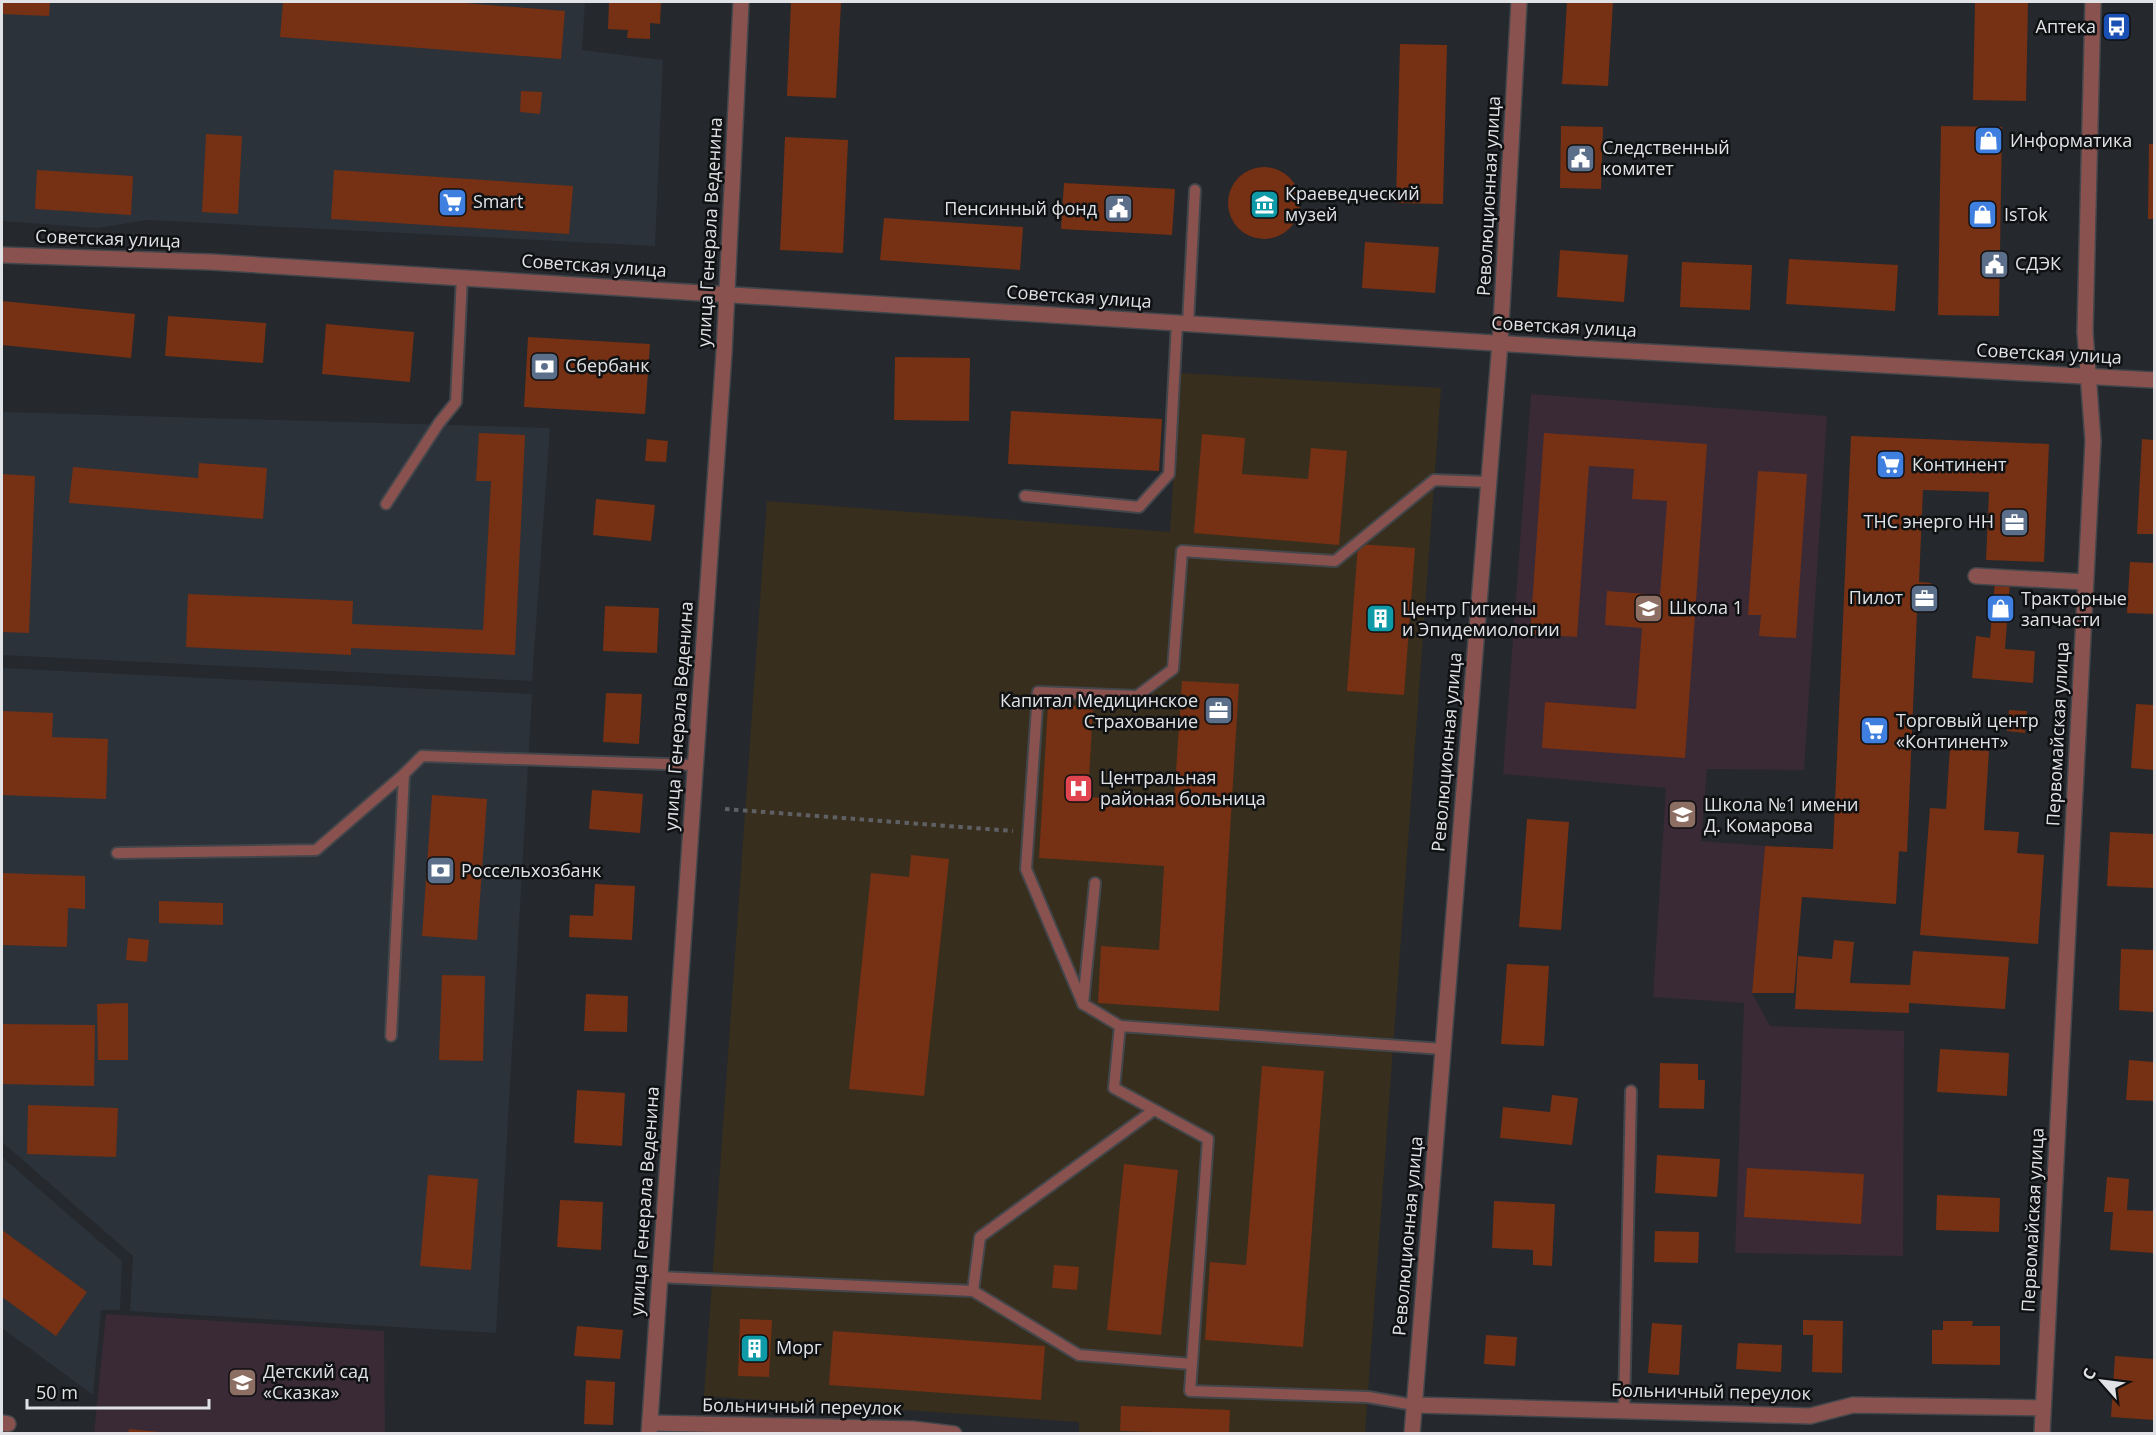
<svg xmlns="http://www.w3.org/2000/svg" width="2156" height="1435" font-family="'Open Sans',sans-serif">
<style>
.built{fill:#2c323a}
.education{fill:#392a36}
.medical{fill:#372e1e}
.building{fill:#763013}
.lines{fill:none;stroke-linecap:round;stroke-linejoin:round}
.service-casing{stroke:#43464a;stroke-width:14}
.minor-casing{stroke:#43464a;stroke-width:18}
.tertiary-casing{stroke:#43464a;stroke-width:18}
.path{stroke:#5e6064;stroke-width:4;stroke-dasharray:4.5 4.5;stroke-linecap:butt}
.service{stroke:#8a524e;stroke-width:10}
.minor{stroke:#8a524e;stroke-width:15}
.tertiary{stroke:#8a524e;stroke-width:15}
.labels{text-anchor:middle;stroke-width:5;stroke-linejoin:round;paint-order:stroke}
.poi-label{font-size:18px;fill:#e0e2e5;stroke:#101113;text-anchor:start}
.street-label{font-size:18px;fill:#e0e2e5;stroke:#101113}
</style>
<rect width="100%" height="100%" fill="#25282c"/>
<!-- built -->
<g class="built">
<polygon points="2,2 585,2 582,50 663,60 655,246 147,220 97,228 2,221"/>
<polygon points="2,412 550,428 532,681 2,655"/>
<polygon points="2,668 532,694 496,1333 130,1311 133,1256 2,1142"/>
<polygon points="2,1157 122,1261 120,1310 101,1310 93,1395 2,1328"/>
</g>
<!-- education -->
<g class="education">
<polygon points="1531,394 1827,416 1804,770 1707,769 1701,841 1765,846 1752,993 1770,1026 1904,1031 1903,1256 1735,1253 1744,1003 1653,997 1666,788 1503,774"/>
<polygon points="106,1314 384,1331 385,1433 94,1434"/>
</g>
<!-- medical -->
<polygon class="medical" points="1180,373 1441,388 1365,1433 1079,1433 1079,1422 704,1396 767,501 1170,532"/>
<!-- building -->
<g class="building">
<polygon points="2,2 50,2 49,16 2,14"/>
<polygon points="283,2 451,2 565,11 561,59 280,37"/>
<polygon points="609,2 661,2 660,24 650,23 650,39 627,38 628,30 608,29"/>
<polygon points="791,2 841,3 836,98 787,96"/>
<polygon points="1567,2 1613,2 1608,86 1562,84"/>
<polygon points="1975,2 2028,2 2026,101 1973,100"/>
<polygon points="1400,44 1447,45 1443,204 1396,203"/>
<polygon points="521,91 542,92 540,114 520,112"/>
<polygon points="1561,126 1603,127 1601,189 1560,188"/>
<polygon points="1941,126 2002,127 1999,316 1938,315"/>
<polygon points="206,134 242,136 238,214 202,212"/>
<polygon points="785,137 848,140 843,253 780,250"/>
<polygon points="2149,144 2154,144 2154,219 2148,219"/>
<circle cx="1264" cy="203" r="36"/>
<polygon points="37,170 133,176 131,215 35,209"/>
<polygon points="334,170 573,186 569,234 331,219"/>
<polygon points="1064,183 1175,189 1172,235 1061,229"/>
<polygon points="884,218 1023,227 1020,270 880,260"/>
<polygon points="1365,242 1439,247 1435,293 1362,288"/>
<polygon points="1560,250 1628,255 1624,302 1557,297"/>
<polygon points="1789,259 1898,265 1895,311 1786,304"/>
<polygon points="1682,262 1752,265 1750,310 1680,307"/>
<polygon points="2,301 135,314 131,358 2,345"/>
<polygon points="168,316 266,323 263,363 165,356"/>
<polygon points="326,324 414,332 410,382 322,374"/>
<polygon points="528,337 650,344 645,414 524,407"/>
<polygon points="895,357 970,358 969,421 894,420"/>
<polygon points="1011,411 1162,419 1159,471 1008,464"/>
<polygon points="479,433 525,435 515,655 351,648 351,655 186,647 188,594 353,601 352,624 483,630 491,481 476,481"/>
<polygon points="1544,433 1707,444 1685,758 1542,748 1545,702 1636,709 1642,628 1605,625 1607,591 1660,595 1667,501 1632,499 1634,469 1589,466 1577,637 1530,634"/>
<polygon points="1202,434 1245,438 1242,474 1308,479 1311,448 1347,451 1339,545 1194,533"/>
<polygon points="1851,436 2049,444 2044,562 1986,560 1989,492 1923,490 1919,582 1931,583 1929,613 1917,612 1907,852 1899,851 1896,904 1802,897 1794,993 1752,993 1765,846 1833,849"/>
<polygon points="647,439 668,441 666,462 645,461"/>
<polygon points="2142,439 2154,440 2154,534 2137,534"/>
<polygon points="199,463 267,468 263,519 69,503 73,467 198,478"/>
<polygon points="1758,471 1807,474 1796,638 1759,636 1761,615 1748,615"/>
<polygon points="2,474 35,476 29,633 2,632"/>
<polygon points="596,499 655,505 651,541 593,535"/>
<polygon points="1358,544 1415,548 1404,695 1347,691"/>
<polygon points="2130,562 2154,563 2154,614 2127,613"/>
<polygon points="1995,581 2010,582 2005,649 2035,651 2033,683 1972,678 1976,636 1990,638"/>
<polygon points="605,606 659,608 657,653 603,651"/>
<polygon points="1182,681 1239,684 1219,1011 1098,1003 1101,946 1159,950 1164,866 1039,858 1048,704 1093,707 1088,797 1174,802"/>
<polygon points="606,693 642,694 639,744 603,742"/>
<polygon points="2136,704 2154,705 2154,770 2131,768"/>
<polygon points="2009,710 2027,711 2025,733 2007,731"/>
<polygon points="2,711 53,713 52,737 108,739 106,799 2,795"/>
<polygon points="1950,748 1989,751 1984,830 2019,832 2017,853 2044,855 2038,944 1920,935 1930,808 1946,809"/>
<polygon points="592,790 643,794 640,833 589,829"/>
<polygon points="432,795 487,799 477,940 422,936"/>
<polygon points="1527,819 1569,822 1561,930 1519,927"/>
<polygon points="2110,832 2154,834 2154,888 2107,886"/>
<polygon points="911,855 949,859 924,1096 849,1089 871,873 909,877"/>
<polygon points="2,873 85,876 85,909 68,908 67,947 2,945"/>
<polygon points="595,884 635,886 632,940 569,937 570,915 593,916"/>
<polygon points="159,901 223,903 223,925 159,923"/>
<polygon points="128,938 149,940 147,962 126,960"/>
<polygon points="1834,940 1854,942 1850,983 1910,985 1913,951 2009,957 2005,1009 1909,1003 1909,1013 1795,1009 1798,956 1832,959"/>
<polygon points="2121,949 2154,950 2154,1012 2119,1010"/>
<polygon points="1507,964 1549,966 1544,1046 1501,1044"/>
<polygon points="442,975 485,976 483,1061 439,1060"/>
<polygon points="586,994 628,996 627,1032 584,1031"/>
<polygon points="128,1003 128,1060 98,1060 97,1004"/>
<polygon points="2,1024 95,1025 94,1086 2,1084"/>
<polygon points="1940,1049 2009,1053 2007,1096 1937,1092"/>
<polygon points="2129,1060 2154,1062 2154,1101 2126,1100"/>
<polygon points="1660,1063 1698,1064 1698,1080 1705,1080 1704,1109 1659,1108"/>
<polygon points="1262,1066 1324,1071 1303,1347 1205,1340 1210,1262 1246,1265"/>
<polygon points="577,1090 625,1093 622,1146 574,1143"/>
<polygon points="1552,1095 1578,1098 1572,1145 1500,1138 1503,1107 1550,1112"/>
<polygon points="28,1105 118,1108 116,1157 27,1154"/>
<polygon points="1657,1155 1720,1159 1717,1197 1655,1193"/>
<polygon points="1124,1164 1178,1170 1161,1335 1107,1330"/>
<polygon points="1747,1168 1864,1174 1861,1224 1744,1217"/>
<polygon points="428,1175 478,1179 471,1270 420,1266"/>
<polygon points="2107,1177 2129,1179 2127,1210 2154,1211 2154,1253 2110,1250 2113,1212 2104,1212"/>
<polygon points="1937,1195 2000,1198 1999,1232 1936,1230"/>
<polygon points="560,1200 603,1202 601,1250 557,1247"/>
<polygon points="1494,1201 1555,1204 1552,1266 1533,1265 1533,1250 1492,1248"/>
<polygon points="2,1230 87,1292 56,1336 2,1297"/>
<polygon points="1655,1231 1699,1232 1698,1263 1654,1262"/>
<polygon points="1054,1265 1079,1267 1077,1290 1052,1288"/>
<polygon points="740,1319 772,1320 769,1377 738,1376"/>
<polygon points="1803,1320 1843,1321 1842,1373 1812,1372 1813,1335 1803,1335"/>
<polygon points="1943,1321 1973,1321 1972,1326 2000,1326 2000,1365 1932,1364 1932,1330 1943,1330"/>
<polygon points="1652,1323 1682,1325 1679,1375 1648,1373"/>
<polygon points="577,1326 623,1330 620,1359 574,1356"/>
<polygon points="833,1331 1045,1346 1041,1400 829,1385"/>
<polygon points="1486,1335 1517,1337 1515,1366 1484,1364"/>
<polygon points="1738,1343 1782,1345 1781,1372 1736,1369"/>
<polygon points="2115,1356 2154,1359 2154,1420 2111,1417"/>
<polygon points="586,1380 615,1382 613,1425 584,1424"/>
<polygon points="1121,1406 1230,1410 1229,1434 1120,1431"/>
<polygon points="129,1429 160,1432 160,1434 128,1434"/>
</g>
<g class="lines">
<defs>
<g id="service">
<polyline points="1188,323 1195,190"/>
<polyline points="1025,496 1139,507 1169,474 1177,323"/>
<polyline points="386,504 439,423 456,402 462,277"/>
<polyline points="117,853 316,850 404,774"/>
<polyline points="1095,883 1083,1004 1120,1026"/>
<polyline points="1083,1004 1026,869 1038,692 1137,696 1173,669 1182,551 1335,561 1434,480 1488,482"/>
<polyline points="391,1036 404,774 422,756 695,765"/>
<polyline points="660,1277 973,1291 1079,1355 1191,1364"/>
<polyline points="973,1291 980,1237 1154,1110"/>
<polyline points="1414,1405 1368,1397 1190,1391 1208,1139 1114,1088 1120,1026 1443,1049"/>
<polyline points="1624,1410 1631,1091"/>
</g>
<g id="minor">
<polyline points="1976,576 2085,582"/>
<polyline points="1414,1405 1810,1416 1853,1405 2042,1408"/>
<polyline points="2,1423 8,1424"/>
<polyline points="650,1423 913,1429 954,1434"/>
<polyline points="649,1434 724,353 741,2"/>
<polyline points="1412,1434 1500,343 1519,2"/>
<polyline points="2042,1434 2093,441 2085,332 2093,2"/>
</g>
<polyline id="tertiary" points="2,255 211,262 1574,348 2154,380"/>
</defs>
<!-- service casing -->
<use href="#service" class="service-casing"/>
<!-- minor casing -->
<use href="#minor" class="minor-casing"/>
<!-- tertiary casing -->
<use href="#tertiary" class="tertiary-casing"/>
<!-- path -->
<polyline class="path" points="725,809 1013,831"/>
<!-- service -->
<use href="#service" class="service"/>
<!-- minor -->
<use href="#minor" class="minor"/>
<!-- tertiary -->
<use href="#tertiary" class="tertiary"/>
</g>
<!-- icons -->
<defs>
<symbol id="bus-square" viewBox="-11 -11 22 22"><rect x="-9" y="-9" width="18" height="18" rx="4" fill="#1a4fb4" stroke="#101113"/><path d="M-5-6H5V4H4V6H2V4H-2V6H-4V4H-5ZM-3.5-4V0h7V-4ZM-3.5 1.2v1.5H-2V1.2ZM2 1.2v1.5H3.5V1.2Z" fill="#fff"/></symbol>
<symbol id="shop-square" viewBox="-11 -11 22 22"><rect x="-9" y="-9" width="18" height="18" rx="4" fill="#3f7fe0" stroke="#101113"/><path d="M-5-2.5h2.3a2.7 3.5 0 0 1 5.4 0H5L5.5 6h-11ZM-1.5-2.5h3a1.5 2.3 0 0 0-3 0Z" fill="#fff"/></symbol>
<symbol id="civic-square" viewBox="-11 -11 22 22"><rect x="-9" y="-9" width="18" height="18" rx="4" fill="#5c6f8a" stroke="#101113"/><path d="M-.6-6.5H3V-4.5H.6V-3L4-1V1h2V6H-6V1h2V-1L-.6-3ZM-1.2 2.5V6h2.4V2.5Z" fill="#fff"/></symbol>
<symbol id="supermarket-square" viewBox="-11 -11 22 22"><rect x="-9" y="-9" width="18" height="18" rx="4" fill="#3f7fe0" stroke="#101113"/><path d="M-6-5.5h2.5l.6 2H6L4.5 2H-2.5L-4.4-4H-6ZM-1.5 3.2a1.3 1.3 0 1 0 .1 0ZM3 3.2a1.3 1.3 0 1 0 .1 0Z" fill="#fff"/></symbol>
<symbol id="museum-square" viewBox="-11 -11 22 22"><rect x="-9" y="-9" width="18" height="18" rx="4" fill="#0f9aa8" stroke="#101113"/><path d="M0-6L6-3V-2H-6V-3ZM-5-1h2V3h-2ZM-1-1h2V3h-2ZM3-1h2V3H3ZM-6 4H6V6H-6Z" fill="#fff"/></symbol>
<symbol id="bank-square" viewBox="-11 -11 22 22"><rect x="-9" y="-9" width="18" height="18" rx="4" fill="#5c6f8a" stroke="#101113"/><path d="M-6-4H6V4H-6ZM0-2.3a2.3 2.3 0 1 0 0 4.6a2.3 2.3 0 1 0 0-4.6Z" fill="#fff"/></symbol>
<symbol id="office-square" viewBox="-11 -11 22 22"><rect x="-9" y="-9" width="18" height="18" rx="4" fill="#5c6f8a" stroke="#101113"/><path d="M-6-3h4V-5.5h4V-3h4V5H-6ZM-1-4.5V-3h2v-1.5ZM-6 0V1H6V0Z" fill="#fff"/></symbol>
<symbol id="school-square" viewBox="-11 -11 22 22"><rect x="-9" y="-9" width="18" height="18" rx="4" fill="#8d6e63" stroke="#101113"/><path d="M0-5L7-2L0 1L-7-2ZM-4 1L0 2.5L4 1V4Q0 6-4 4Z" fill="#fff"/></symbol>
<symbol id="building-square" viewBox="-11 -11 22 22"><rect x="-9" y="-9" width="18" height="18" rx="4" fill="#0f9aa8" stroke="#101113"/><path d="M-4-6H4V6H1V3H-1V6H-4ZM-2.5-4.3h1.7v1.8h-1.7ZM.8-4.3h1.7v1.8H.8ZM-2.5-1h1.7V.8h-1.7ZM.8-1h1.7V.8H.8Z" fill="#fff"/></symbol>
<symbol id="hospital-square" viewBox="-11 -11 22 22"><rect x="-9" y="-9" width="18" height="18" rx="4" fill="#e0444e" stroke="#101113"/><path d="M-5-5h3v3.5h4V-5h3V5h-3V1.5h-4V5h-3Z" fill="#fff"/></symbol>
</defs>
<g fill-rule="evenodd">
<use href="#bus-square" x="2100" y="10" width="33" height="33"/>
<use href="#shop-square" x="1972" y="124" width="33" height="33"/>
<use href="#civic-square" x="1564" y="142" width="33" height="33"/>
<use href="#supermarket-square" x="436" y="186" width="33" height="33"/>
<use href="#museum-square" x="1248" y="188" width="33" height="33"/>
<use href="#civic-square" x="1102" y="192" width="33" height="33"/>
<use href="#shop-square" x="1966" y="198" width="33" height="33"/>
<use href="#civic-square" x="1978" y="248" width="33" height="33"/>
<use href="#bank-square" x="528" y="350" width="33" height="33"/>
<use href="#supermarket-square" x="1874" y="448" width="33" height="33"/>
<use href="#office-square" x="1998" y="506" width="33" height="33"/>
<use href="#office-square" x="1908" y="582" width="33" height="33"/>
<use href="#school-square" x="1632" y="592" width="33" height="33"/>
<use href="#shop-square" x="1984" y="592" width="33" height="33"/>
<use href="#building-square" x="1364" y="602" width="33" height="33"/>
<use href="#office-square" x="1202" y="694" width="33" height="33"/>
<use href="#supermarket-square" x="1858" y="714" width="33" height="33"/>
<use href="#hospital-square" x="1062" y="772" width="33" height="33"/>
<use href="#school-square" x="1666" y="798" width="33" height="33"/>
<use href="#bank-square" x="424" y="854" width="33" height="33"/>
<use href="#building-square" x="738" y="1332" width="33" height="33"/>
<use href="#school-square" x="226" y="1366" width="33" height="33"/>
</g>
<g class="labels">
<!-- poi labels -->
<g class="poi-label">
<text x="2096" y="33" text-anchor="end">Аптека</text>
<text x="2010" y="147">Информатика</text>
<text x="1602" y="154">Следственный<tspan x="1602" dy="21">комитет</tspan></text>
<text x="1285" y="200">Краеведческий<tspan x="1285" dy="21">музей</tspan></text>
<text x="473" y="208">Smart</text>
<text x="1097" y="215" text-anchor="end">Пенсинный фонд</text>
<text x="2004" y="221">IsTok</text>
<text x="2015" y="270">СДЭК</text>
<text x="565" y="372">Сбербанк</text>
<text x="1912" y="471">Континент</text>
<text x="1994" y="528" text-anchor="end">ТНС энерго НН</text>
<text x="1903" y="604" text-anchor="end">Пилот</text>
<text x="2021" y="605">Тракторные<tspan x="2021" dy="21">запчасти</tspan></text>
<text x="1669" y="614">Школа 1</text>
<text x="1402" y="615">Центр Гигиены<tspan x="1402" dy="21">и Эпидемиологии</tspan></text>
<text x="1198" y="707" text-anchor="end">Капитал Медицинское<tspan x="1198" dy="21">Страхование</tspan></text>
<text x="1896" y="727">Торговый центр<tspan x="1896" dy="21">«Континент»</tspan></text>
<text x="1100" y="784">Центральная<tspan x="1100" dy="21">районая больница</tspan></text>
<text x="1704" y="811">Школа №1 имени<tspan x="1704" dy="21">Д. Комарова</tspan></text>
<text x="461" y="877">Россельхозбанк</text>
<text x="776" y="1354">Морг</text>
<text x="263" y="1378">Детский сад<tspan x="263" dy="21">«Сказка»</tspan></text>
</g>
<!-- street labels -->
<g class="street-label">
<text transform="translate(1489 196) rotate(-87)" y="6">Революционная улица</text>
<text transform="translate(710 232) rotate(-87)" y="6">улица Генерала Веденина</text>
<text transform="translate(108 239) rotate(2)" y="6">Советская улица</text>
<text transform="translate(594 266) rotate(4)" y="6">Советская улица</text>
<text transform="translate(1079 297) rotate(4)" y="6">Советская улица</text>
<text transform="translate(1564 327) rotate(3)" y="6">Советская улица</text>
<text transform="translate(2049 354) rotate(3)" y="6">Советская улица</text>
<text transform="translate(679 716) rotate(-86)" y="6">улица Генерала Веденина</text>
<text transform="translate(2058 734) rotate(-87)" y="6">Первомайская улица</text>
<text transform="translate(1447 752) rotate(-85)" y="6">Революционная улица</text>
<text transform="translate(645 1201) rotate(-86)" y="6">улица Генерала Веденина</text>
<text transform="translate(2033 1220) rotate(-87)" y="6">Первомайская улица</text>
<text transform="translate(1408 1236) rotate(-85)" y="6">Революционная улица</text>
<text transform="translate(1711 1392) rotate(1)" y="6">Больничный переулок</text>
<text transform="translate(802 1407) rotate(1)" y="6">Больничный переулок</text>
</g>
</g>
<!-- border -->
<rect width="2156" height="1435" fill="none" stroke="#e0e2e5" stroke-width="6"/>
<!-- north arrow -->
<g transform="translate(2102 1381) rotate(298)" stroke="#101113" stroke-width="4.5" paint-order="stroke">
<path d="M0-4.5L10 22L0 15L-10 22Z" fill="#e0e2e5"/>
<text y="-9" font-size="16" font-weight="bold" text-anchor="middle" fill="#e0e2e5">С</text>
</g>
<!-- scale -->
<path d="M27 1399v9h182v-9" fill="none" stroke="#e0e2e5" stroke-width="3"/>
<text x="36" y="1399" font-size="18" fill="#e0e2e5" stroke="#101113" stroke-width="4.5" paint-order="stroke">50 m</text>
</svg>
